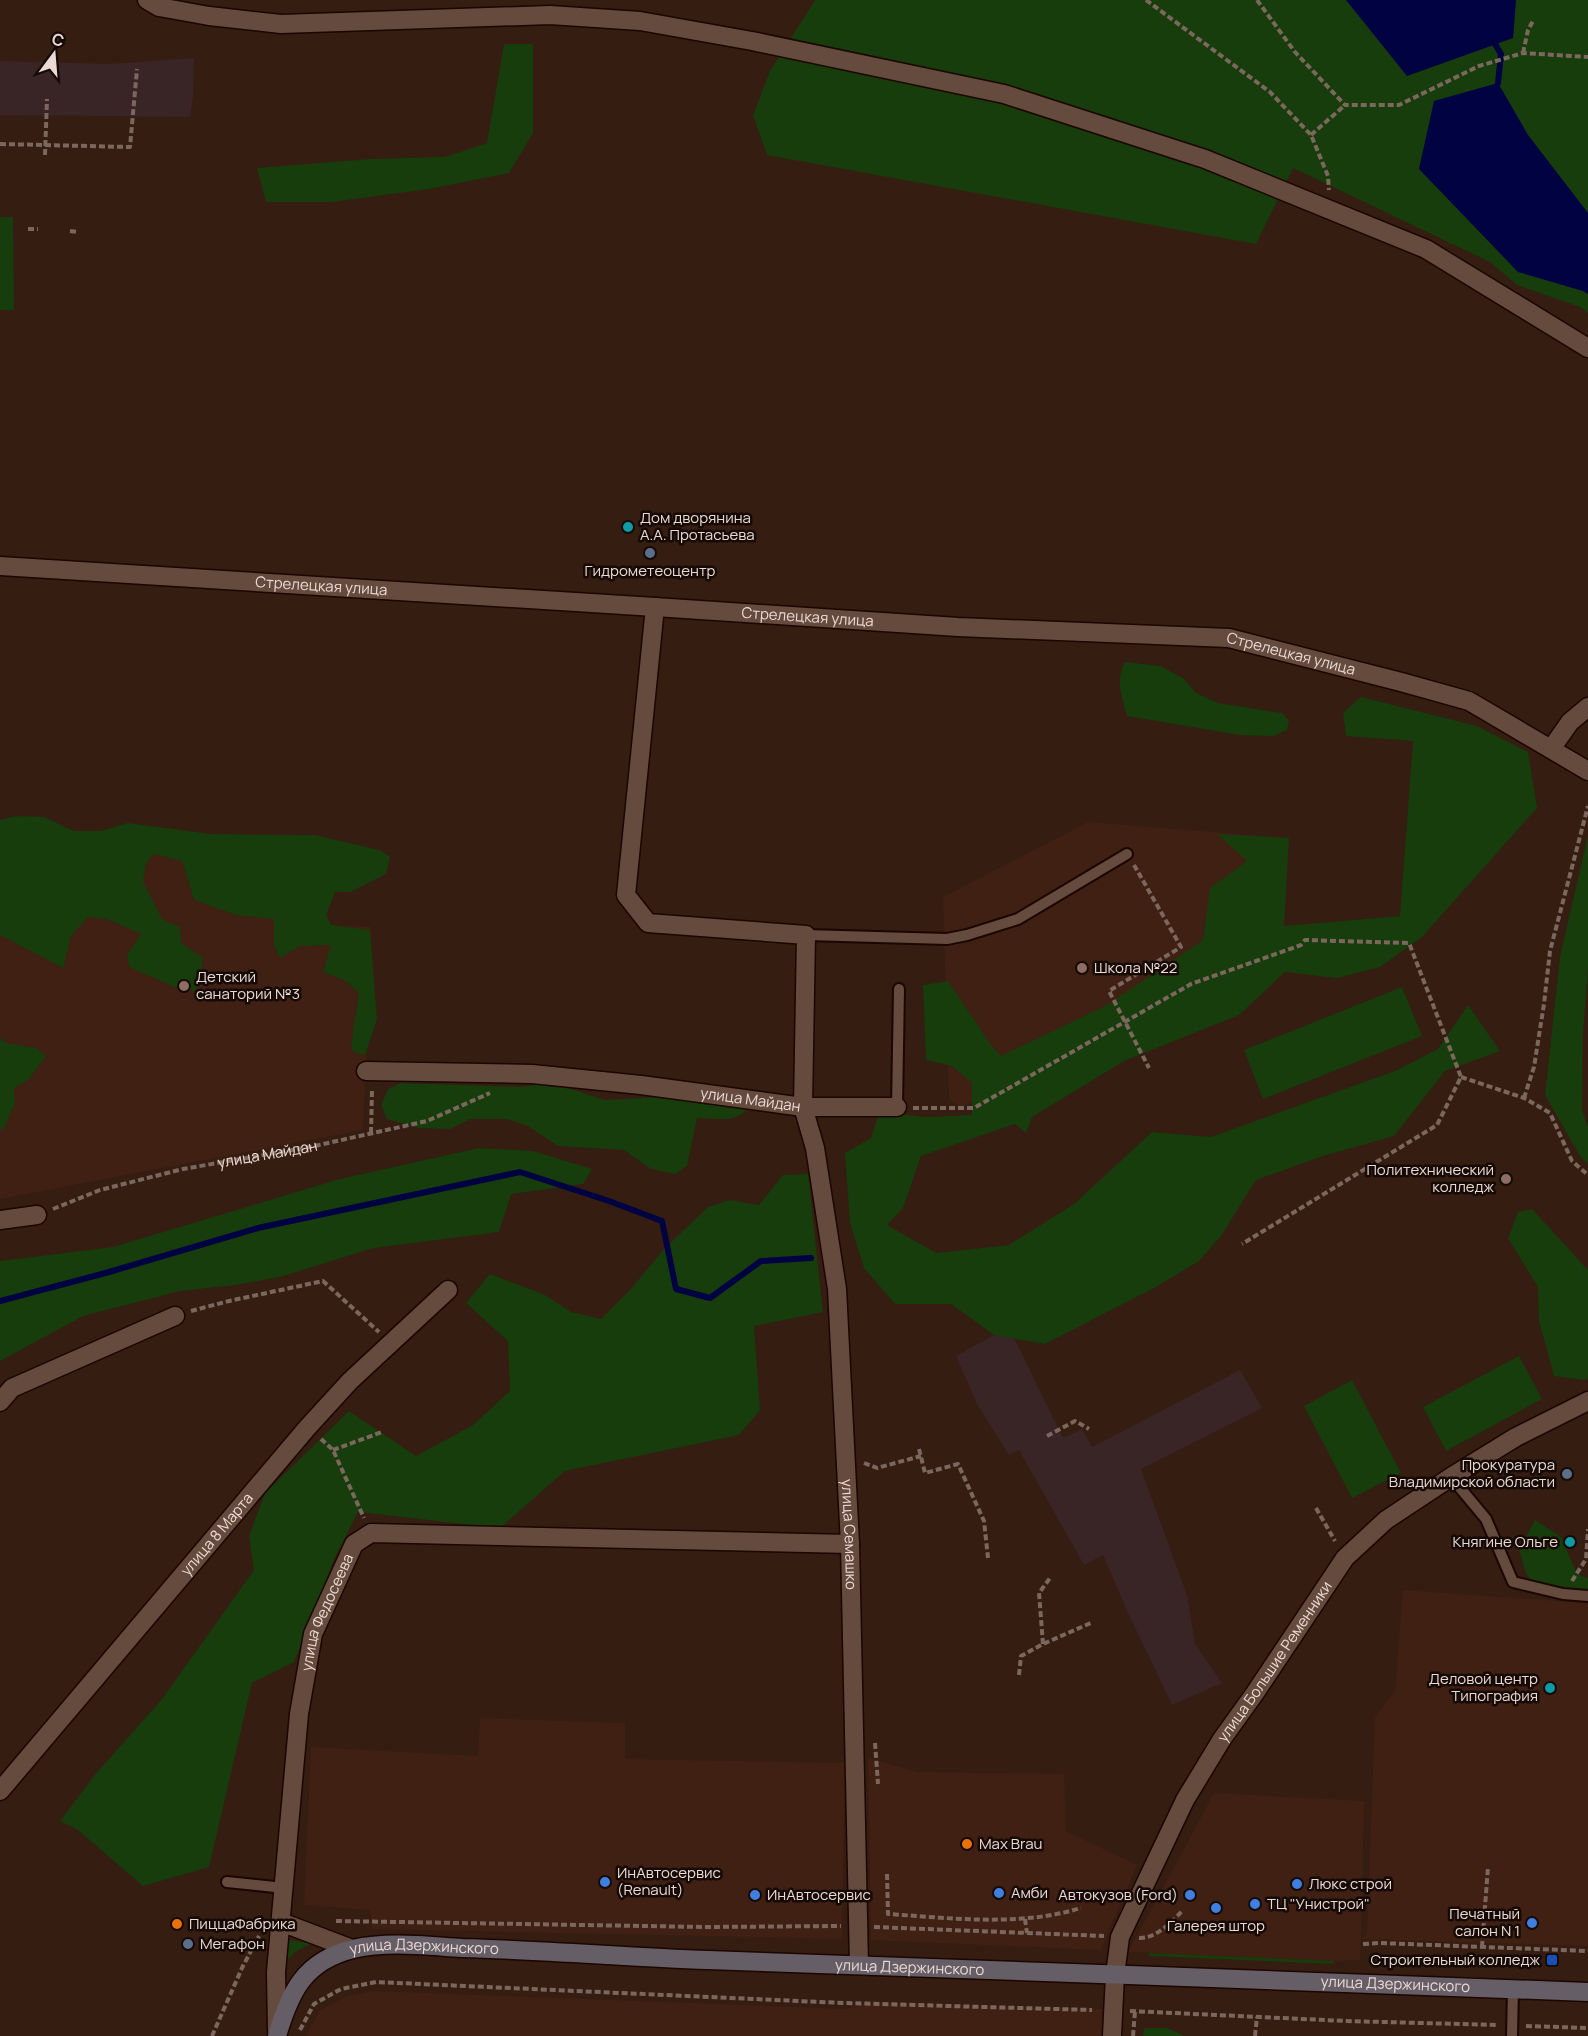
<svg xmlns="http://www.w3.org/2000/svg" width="1588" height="2036" font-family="Manrope,sans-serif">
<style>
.built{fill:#3f2012}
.industrial{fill:#392525}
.green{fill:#163d0b}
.water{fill:#000241}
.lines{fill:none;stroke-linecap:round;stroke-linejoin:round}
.stream{stroke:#000241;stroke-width:6}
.service-casing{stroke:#1b0601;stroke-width:14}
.minor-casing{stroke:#1b0601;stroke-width:21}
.tertiary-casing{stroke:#1b0601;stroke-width:21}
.secondary-casing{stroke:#1b0601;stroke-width:21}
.path{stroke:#7c675e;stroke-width:4;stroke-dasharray:6 3;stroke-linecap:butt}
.service{stroke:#654a3e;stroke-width:10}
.minor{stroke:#654a3e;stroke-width:18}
.tertiary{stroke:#654a3e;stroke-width:18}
.secondary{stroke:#665e67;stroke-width:18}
.culture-dot{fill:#0f9aa8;stroke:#150a06;stroke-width:2}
.service-dot{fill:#5c6f8a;stroke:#150a06;stroke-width:2}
.education-dot{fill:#8d6e63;stroke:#150a06;stroke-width:2}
.food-dot{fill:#e8710a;stroke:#150a06;stroke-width:2}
.shop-dot{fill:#3f7fe0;stroke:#150a06;stroke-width:2}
.transit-dot{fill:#1a4fb4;stroke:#150a06;stroke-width:2}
.labels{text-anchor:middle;stroke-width:5;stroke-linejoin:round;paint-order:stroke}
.poi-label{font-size:15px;fill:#ebdad3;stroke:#150a06;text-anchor:start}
.street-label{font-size:15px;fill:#ebdad3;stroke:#150a06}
</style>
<rect width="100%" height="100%" fill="#351d12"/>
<!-- built -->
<g class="built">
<polygon points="1088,822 1289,838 1283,947 1120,1012 962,1108 949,1099 943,897"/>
<polygon points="0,834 331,854 327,925 371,927 363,1130 0,1199"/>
<polygon points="1403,1590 1588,1603 1588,1946 1361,1939 1360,1960 1333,1961 1128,1952 1214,1793 1364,1801 1361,1938 1367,1934 1375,1717 1395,1691"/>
<polygon points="480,1718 625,1723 625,1759 845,1763 842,1939 372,1929 370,1910 304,1905 311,1747 478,1756"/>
<polygon points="868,1758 918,1772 1064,1774 1066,1831 1137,1865 1101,1950 871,1940"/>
<polygon points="375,1991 847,2009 871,2002 1102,2009 1101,2036 306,2036 320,2010 347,1996"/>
</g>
<!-- industrial -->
<g class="industrial">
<polygon points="194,58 193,97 190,117 0,115 0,61 109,64"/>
<polygon points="994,1335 1014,1338 1063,1438 1082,1429 1092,1447 1240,1370 1262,1408 1141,1469 1187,1595 1195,1644 1222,1683 1172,1705 1128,1613 1103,1555 1084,1565 1019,1450 1009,1455 977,1404 956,1356"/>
</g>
<!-- green -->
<g class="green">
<polygon points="815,0 1588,0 1588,313 1580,307 1517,285 1490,262 1293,168 1256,244 767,155 753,115 770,71"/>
<polygon points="504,44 533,44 533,133 509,173 429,189 332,202 266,202 257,168 371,159 445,157 487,143"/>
<polygon points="0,217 13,217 14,310 0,310"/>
<path d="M1125,662l35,4 23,12 13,15 22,10 64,10 7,7 -2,10 -13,6 -35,-1 -112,-19c-5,-17 -12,-37 -2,-54z"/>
<polygon points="1361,697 1477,726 1528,752 1537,808 1422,937 1380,967 1337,978 1285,972 1239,1015 1124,1061 1032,1117 1026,1133 1015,1124 921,1156 903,1208 887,1225 936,1253 1009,1245 1074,1204 1152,1132 1211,1137 1395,1071 1438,1049 1468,1005 1500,1051 1445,1071 1394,1136 1323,1156 1256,1180 1221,1236 1199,1261 1154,1288 1045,1344 994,1335 951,1304 895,1304 864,1268 850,1223 845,1153 871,1138 879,1112 926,1117 972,1115 972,1083 952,1066 926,1060 923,985 948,981 991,1045 1001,1056 1107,1005 1203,940 1210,888 1247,861 1217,834 1289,838 1284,926 1400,916 1413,741 1346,736 1343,713"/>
<polygon points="16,816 44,817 74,831 101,831 127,823 211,834 314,835 380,850 390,857 386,874 350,892 335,892 326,915 331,925 370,930 377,1019 365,1055 353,1052 351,1045 359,993 346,981 323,972 331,945 300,946 280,958 274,945 274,919 236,915 194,900 182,861 154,854 146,864 143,881 162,919 180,927 181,943 202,957 201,983 194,991 177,988 129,967 127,955 141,934 107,919 88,917 71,936 63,968 0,935 0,820"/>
<polygon points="1588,835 1588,968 1583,1034 1582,1109 1588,1128 1588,1164 1580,1156 1545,1095 1560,957"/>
<polygon points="1402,987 1422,1036 1263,1099 1244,1050"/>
<polygon points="0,1037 5,1043 36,1048 46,1056 28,1080 14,1088 15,1103 3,1130 0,1129"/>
<path d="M401,1083l119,4 32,-4 53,17 92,-5 51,13c-11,16 -35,10 -51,10l-10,48 -12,8 -24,-5 -27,-19 -66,-4 -32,-21 -21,-6h-35l-20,10 -31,-1 -32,-9 -6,-14 7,-16z"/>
<polygon points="479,1148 533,1151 592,1169 583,1184 511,1194 499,1232 373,1248 280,1277 235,1285 180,1291 83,1316 0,1361 0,1261 113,1247 340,1179"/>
<polygon points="808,1174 823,1312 754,1326 760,1410 739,1435 565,1471 500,1528 358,1512 335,1557 294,1662 252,1683 209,1867 143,1886 78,1830 60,1821 94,1776 162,1699 254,1570 249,1536 265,1493 349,1411 416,1456 473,1425 510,1391 508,1341 466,1303 490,1274 545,1295 571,1312 601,1319 630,1290 665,1248 708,1207 730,1200 759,1205 783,1175"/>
<polygon points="1532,1209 1588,1270 1588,1378 1584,1380 1554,1376 1539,1321 1538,1287 1508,1238 1518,1212"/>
<polygon points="1519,1356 1542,1399 1446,1451 1423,1407"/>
<polygon points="1352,1380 1401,1473 1352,1498 1304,1406"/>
<path d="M1535,1520l26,17 16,37 11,4v14c-17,-1 -53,-1 -62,-19 -3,-7 -4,-16 -7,-23z"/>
<polygon points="288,1940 312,1943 295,1952 282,1966"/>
<polygon points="1149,1953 1333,1961 1334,1964 1149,1956"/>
<polygon points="1144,2028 1167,2028 1185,2036 1143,2036"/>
</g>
<!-- water -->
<g class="water">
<polygon points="1346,0 1516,0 1513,38 1407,76"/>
<polygon points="1498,83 1528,135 1588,213 1588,294 1583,291 1518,272 1419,169 1434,101"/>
</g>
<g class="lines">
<!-- stream -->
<g class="stream">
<polyline points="1495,44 1501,54 1498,83"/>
<polyline points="0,1301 109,1272 258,1228 520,1172 609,1201 662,1221 676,1289 710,1298 761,1261 811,1258"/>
</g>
<defs>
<g id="service">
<polyline points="806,935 947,939 967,935 1018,919 1127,854"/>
<polyline points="897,1107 899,989"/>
<polyline points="1451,1477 1486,1519 1513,1582 1563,1594 1588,1596"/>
<polyline points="227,1882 284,1888"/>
<polyline points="1512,2036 1513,1989"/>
</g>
<g id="minor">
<polyline points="147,0 159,7 209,16 281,24 550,15 640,21 752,41 1004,94 1205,159 1426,249 1588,348"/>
<path id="s2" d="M655,607l303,20 271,11 172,44 68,19 119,70"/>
<polyline points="1551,749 1570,722 1588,707"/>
<path id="s3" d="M366,1071l166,3 109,11 162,22h94"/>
<polyline points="0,1220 37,1215"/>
<polyline points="0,1402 12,1388 175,1316"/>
<path id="s4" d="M0,1791l307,-363 43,-47 98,-91"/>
<polyline points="281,1922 352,1949"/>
<path id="s5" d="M277,2030l-1,-58 23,-258 14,-80 41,-90 17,-11 479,11"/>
<path id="s6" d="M1112,2036l3,-61 5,-38 65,-137 37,-61 33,-46 90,-135 41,-38 65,-43 65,-40 72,-36"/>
</g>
<g id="tertiary">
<path id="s7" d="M0,566l655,41 -29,288 22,28 158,12 -3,172 12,41 22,141 13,255 9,421"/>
</g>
<g id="secondary">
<path id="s8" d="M277,2036c13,-44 27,-75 76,-87 35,-8 74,-3 109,-1 82,2 164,9 246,12 293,12 587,19 880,32"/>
</g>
</defs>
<!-- service casing -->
<use href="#service" class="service-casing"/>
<!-- minor casing -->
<use href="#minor" class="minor-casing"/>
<!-- tertiary casing -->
<use href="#tertiary" class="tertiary-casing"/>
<!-- secondary casing -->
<use href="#secondary" class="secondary-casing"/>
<!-- path -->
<g class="path">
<polyline points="1146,0 1270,92 1311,135 1328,176 1329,190"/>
<polyline points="1257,0 1295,52 1345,105 1399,105 1479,66 1523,53 1588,57"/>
<polyline points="1523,53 1528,30 1534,19"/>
<polyline points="1311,135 1345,105"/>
<polyline points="0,144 130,147 137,69"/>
<polyline points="45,155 47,99"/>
<polyline points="28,229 38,229"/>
<polyline points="70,231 77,232"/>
<polyline points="1134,865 1181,947 1109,991 1149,1068"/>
<polyline points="1461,1077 1524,1098 1550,1113 1572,1161 1588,1175"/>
<polyline points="1524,1098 1534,1067 1544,1004 1550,951 1588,806"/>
<polyline points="913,1108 974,1108 1191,984 1301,945 1305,940 1409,943 1461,1077 1437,1125 1242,1244"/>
<polyline points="371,1133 372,1090"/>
<path id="s1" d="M53,1209l47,-19 83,-21 127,-22 117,-26 63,-28"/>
<polyline points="191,1311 229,1301 323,1281 379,1332"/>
<polyline points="1047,1436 1075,1421 1089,1429"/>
<polyline points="321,1439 333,1450 364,1518"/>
<polyline points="919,1449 925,1473 958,1464 984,1521 988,1558"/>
<polyline points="333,1450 382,1432"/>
<polyline points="864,1463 877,1468 921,1456"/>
<polyline points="1316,1508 1335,1541"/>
<polyline points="1572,1581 1586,1559 1588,1529"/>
<polyline points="1043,1644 1039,1593 1050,1578"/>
<polyline points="1019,1675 1021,1656 1043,1644 1093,1622"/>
<polyline points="875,1743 878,1784"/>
<path d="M887,1874l1,40c63,4 131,13 193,-6"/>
<polyline points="1025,1919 1027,1933"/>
<polyline points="336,1921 706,1927 841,1926"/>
<polyline points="874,1927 1104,1936"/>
<path d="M1139,1938c16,1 33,-16 43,-27"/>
<polyline points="1363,1944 1380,1943 1588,1951"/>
<polyline points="1482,1947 1488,1867"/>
<polyline points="1130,2011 1346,2021 1497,2025"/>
<polyline points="1526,2026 1588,2028"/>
<polyline points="300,2030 314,2004 341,1989 376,1982 843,2003 1092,2010"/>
<polyline points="212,2036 242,1968 259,1936"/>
<polyline points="1133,2036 1135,2011"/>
<polyline points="1255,2036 1257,2017"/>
</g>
<!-- service -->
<use href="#service" class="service"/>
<!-- minor -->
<use href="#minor" class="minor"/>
<!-- tertiary -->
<use href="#tertiary" class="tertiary"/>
<!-- secondary -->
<use href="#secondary" class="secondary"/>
</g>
<!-- markers -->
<g class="culture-dot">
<circle cx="628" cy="527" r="6"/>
<circle cx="1570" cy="1542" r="6"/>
<circle cx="1550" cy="1688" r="6"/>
</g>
<g class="service-dot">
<circle cx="650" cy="553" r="6"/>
<circle cx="1567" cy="1474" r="6"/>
<circle cx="188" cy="1944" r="6"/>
</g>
<g class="education-dot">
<circle cx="1082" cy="968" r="6"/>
<circle cx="184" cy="986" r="6"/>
<circle cx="1506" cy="1179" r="6"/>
</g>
<g class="food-dot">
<circle cx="967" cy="1844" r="6"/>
<circle cx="177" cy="1924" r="6"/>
</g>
<g class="shop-dot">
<circle cx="605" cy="1882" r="6"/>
<circle cx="1297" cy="1884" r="6"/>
<circle cx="999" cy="1893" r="6"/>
<circle cx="755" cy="1895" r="6"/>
<circle cx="1190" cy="1895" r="6"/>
<circle cx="1255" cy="1904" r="6"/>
<circle cx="1216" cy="1908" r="6"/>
<circle cx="1532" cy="1923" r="6"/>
</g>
<rect class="transit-dot" x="1546" y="1954" width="12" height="12" rx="3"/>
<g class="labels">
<!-- poi labels -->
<g class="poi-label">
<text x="640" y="523">Дом дворянина<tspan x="640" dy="17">А.А. Протасьева</tspan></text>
<text x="650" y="576" text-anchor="middle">Гидрометеоцентр</text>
<text x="1094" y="973">Школа №22</text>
<text x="196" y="982">Детский<tspan x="196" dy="17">санаторий №3</tspan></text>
<text x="1494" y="1175" text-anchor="end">Политехнический<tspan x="1494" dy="17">колледж</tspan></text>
<text x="1555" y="1470" text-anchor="end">Прокуратура<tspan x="1555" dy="17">Владимирской области</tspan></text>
<text x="1558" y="1547" text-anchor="end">Княгине Ольге</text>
<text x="1538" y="1684" text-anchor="end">Деловой центр<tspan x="1538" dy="17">Типография</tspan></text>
<text x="979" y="1849">Max Brau</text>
<text x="617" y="1878">ИнАвтосервис<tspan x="617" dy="17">(Renault)</tspan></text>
<text x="1309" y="1889">Люкс строй</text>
<text x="1011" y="1898">Амби</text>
<text x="767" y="1900">ИнАвтосервис</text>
<text x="1178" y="1900" text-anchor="end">Автокузов (Ford)</text>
<text x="1267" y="1909">ТЦ "Унистрой"</text>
<text x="1520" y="1919" text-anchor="end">Печатный<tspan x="1520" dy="17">салон N 1</tspan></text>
<text x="189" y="1929">ПиццаФабрика</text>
<text x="1216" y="1931" text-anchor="middle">Галерея штор</text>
<text x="200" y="1949">Мегафон</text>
<text x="1540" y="1965" text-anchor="end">Строительный колледж</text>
</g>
<!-- street labels -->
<g class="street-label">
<text dy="5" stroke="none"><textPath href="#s7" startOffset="322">Стрелецкая улица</textPath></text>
<text dy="5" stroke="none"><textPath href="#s2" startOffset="153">Стрелецкая улица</textPath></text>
<text dy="5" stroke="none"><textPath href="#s2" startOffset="639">Стрелецкая улица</textPath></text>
<text dy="5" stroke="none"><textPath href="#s3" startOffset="386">улица Майдан</textPath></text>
<text dy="5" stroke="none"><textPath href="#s1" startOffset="222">улица Майдан</textPath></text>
<text dy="5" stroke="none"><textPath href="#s4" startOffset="336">улица 8 Марта</textPath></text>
<text dy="5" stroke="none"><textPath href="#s7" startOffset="1743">улица Семашко</textPath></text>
<text dy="5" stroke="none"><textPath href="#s5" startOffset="423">улица Федосеева</textPath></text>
<text dy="5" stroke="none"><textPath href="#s6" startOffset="416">улица Большие Ременники</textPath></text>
<text dy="5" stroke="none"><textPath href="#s8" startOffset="194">улица Дзержинского</textPath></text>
<text dy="5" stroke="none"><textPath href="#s8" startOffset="680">улица Дзержинского</textPath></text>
<text dy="5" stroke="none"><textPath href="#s8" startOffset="1166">улица Дзержинского</textPath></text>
</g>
</g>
<!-- north arrow -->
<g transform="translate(54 54) rotate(16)" stroke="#150a06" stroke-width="4.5" paint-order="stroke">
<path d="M0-4.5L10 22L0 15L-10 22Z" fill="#ebdad3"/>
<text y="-9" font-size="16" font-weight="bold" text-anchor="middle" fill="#ebdad3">С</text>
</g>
</svg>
